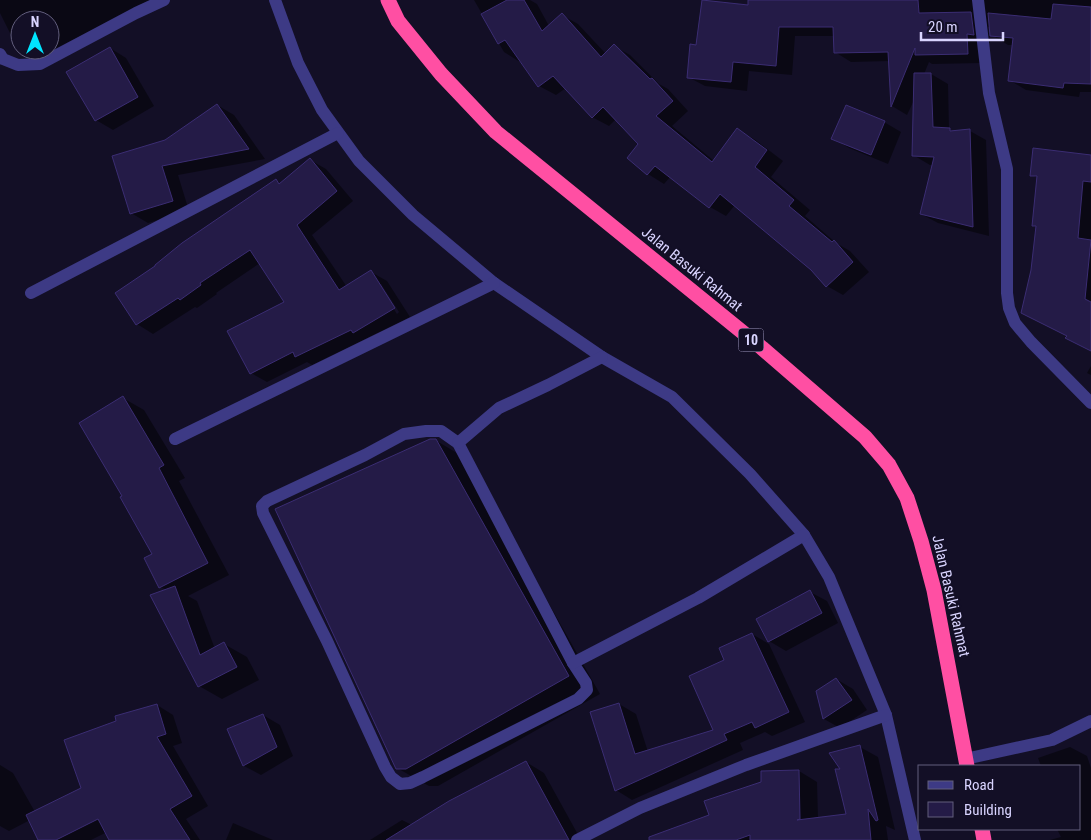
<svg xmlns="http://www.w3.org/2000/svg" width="1091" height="840" font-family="'Roboto Condensed',sans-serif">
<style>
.shadow{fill:#0007;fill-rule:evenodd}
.building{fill:#241b47;stroke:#3b2d73}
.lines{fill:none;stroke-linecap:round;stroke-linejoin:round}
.minor{stroke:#3d3a85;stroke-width:12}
.highway{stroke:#ff4fa3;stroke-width:15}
.labels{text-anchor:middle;stroke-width:4;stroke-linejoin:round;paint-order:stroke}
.shield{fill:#130f26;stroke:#9e99be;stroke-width:1}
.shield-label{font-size:14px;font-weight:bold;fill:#d9d4ff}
.street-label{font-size:15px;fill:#d9d4ff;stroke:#130f26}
</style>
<rect width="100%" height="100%" fill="#130f26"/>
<!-- shadow -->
<g class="shadow">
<polygon points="0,0 151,0 43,55 35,50 50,50 50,20 20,20 20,41 12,37 0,13"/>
<polygon points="474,0 530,0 537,4 549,26 562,15 578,24 606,54 614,46 630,55 659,84 668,89 688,111 672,126 714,161 737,130 754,139 783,161 771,177 810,210 805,216 836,243 850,251 869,272 843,295 827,286 811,269 735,205 726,216 710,207 671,176 664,184 648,174 628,158 640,144 616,119 609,126 592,117 566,88 556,95 539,86 520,62 504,52"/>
<polygon points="749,0 1091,0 1091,92 1080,92 1079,97 1026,90 1009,80 1014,45 1008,45 992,35 991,27 988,27 990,43 983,43 983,63 932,64 929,62 924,74 931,74 948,84 949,129 954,132 970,131 986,140 989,236 938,223 921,214 934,165 930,165 913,155 915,98 907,115 892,106 890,61 851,62 835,52 834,36 795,36 792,75 749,71 747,91 705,86 688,77 750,6"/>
<polygon points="110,48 126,58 154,106 113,130 96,120"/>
<polygon points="217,105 234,115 265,159 178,175 189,211 148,223 131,213 166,141"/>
<polygon points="884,122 901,132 888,164 849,148 833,138"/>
<polygon points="1091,156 1091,351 1067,338 1068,336 1022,312 1033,271 1037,228 1033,225 1038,178 1032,175"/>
<path d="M310,160l16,9 27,32 -41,34 35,52 24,-15 16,9 23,36 -98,48 -5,-3 -40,20 -16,-9 35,-71 -26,-39 -44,30 1,1 -20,14 -2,-1 -42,27 -16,-10 20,-58 119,-85 5,3zM378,284h3l18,28 -2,2z"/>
<polygon points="1091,366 1091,375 1087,373"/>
<polygon points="123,398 144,410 185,478 179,481 229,575 188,596 197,601 215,649 224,644 247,657 259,680 222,699 199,686 167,590 160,587"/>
<polygon points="435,440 467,459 600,694 438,786 429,786 397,768"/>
<polygon points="810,592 827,601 838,623 786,651 769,641 757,620"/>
<polygon points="752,634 769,644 805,722 772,736 765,732 740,743 743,750 632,800 616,790 619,704 636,714 648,752 715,730 726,661"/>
<polygon points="836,679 853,689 867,710 840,728 824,719 817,692"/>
<polygon points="157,705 173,715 182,743 173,746 208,806 186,819 200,840 131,840 109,831 91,840 40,840 30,820 9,831 0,826 0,765 13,773 35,812 83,788 118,721"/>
<polygon points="263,715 280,725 293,756 261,775 244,766 229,730"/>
<polygon points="860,747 878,757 895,830 886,826 888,840 673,840 711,816 799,771 817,782 818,819 847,815 843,770"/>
<polygon points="1070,747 1087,756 1091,768 1091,840 1050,840 1061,837 1057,829 1080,829 1080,766 1041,766 1038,758"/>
<polygon points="526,762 544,773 581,840 370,840 402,820 412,825"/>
<polygon points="233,823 273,840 226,840"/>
</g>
<!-- building -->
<g class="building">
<polygon points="507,0 524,0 542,31 562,13 601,57 614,44 650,79 652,78 673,101 656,116 712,162 737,128 767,150 755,167 794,200 789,206 832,242 834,240 853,262 826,287 811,270 720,194 709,208 655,166 647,175 627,158 638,144 603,107 592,118 553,76 538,87 505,40 498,44 481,14"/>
<polygon points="702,0 748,5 748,0 918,0 919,13 971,12 974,35 967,34 968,54 915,55 915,48 891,107 888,52 834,53 833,27 779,27 776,66 733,62 731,82 687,78 690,44 696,45"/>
<polygon points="1053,4 1091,7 1091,84 1064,83 1063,88 1008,81 1013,38 990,36 988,13 1051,19"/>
<polygon points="110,47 138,97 95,121 66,72"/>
<polygon points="914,73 931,73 933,127 950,128 950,131 970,129 973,227 920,214 934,157 912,156"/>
<polygon points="217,104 249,149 162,166 173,201 130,214 112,156 165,140"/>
<polygon points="846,105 885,121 871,155 831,139"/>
<polygon points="1033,148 1091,155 1091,182 1083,181 1078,238 1091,240 1085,299 1091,302 1091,351 1065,338 1067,336 1021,313 1031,270 1036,226 1032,226 1037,176 1030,176"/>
<polygon points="310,158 337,191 297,225 339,290 371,270 395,308 353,333 351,330 295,357 293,352 250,374 227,331 284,302 250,250 200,283 201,285 180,300 178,298 136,325 115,293 155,266 155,265 182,243 276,179 279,184"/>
<polygon points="123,396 164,465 159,468 208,563 159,588 144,558 152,554 120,497 122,496 79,423"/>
<polygon points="430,439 436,439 569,676 406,769 396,769 275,509"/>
<polygon points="175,586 200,655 224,642 237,667 198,687 150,595"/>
<polygon points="810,590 822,613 768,642 756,619"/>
<polygon points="752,633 789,712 755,728 752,722 724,734 727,740 615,791 590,712 619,703 635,754 713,730 689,676 724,660 719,648"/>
<polygon points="836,678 852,700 823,719 816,691"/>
<polygon points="157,704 166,734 157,737 192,796 170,809 190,840 109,840 98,819 56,840 38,840 26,815 81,788 64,740 116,721 115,716"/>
<polygon points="263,714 277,747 243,766 227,729"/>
<polygon points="860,745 878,820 876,821 868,809 871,840 750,840 750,835 736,840 649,840 649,837 709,815 704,801 761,782 761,771 799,770 800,819 797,820 846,814 835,769 840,769 829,753"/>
<polygon points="526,761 569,840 386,840 449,801"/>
</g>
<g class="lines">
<!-- minor -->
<g class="minor">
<polyline points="275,0 298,63 322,110 359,161 413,215 494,283 602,357 672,397 750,474 804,535 829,577 886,715 915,840"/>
<polyline points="978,0 989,93 1007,169 1007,293 1009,308 1015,323 1031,342 1091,403"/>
<polyline points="0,54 3,59 18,65 40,64 136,13 164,0"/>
<polyline points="31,293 338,133"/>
<polygon points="426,431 441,431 458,443 573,663 586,683 587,690 578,699 423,777 410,783 400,784 391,777 385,767 327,641 263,513 262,506 267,501 365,455 404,434"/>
<polyline points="175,439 494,283"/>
<polyline points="458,443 499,408 548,385 602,357"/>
<polyline points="573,663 698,598 804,535"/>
<polyline points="965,759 1052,740 1091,721"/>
<polyline points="577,840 640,808 746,765 886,715"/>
</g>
<!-- highway -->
<g class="highway">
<polyline points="388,0 398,21 441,74 496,132 762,348 865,437 889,465 907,498 921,541 934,590 967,766"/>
<polyline points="982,829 984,840"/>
</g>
</g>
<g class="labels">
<!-- shield labels -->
<rect class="shield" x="738.5" y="328.5" width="25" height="23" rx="4"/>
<g class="shield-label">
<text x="751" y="345">10</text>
</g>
<!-- street labels -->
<g class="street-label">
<text transform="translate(692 269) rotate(39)" y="5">Jalan Basuki Rahmat</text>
<text transform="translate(951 596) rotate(77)" y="5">Jalan Basuki Rahmat</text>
</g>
</g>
<!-- legend -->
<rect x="918" y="765" width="162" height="65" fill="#130f26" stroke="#625e7d"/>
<rect x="928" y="781" width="25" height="8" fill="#3d3a85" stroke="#625e7d"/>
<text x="964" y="790" font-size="15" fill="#d9d4ff">Road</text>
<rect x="928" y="802" width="25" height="15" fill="#241b47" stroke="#625e7d"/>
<text x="964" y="815" font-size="15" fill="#d9d4ff">Building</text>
<!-- north arrow -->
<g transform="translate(35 35)"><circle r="24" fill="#130f26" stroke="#625e7d"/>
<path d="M0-4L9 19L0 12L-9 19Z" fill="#00e5ff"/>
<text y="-8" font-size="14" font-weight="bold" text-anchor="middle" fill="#d9d4ff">N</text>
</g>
<!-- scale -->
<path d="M921 32v8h82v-8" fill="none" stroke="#d9d4ff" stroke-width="2.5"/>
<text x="928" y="32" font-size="15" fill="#d9d4ff" stroke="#130f26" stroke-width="4" paint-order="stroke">20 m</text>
</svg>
